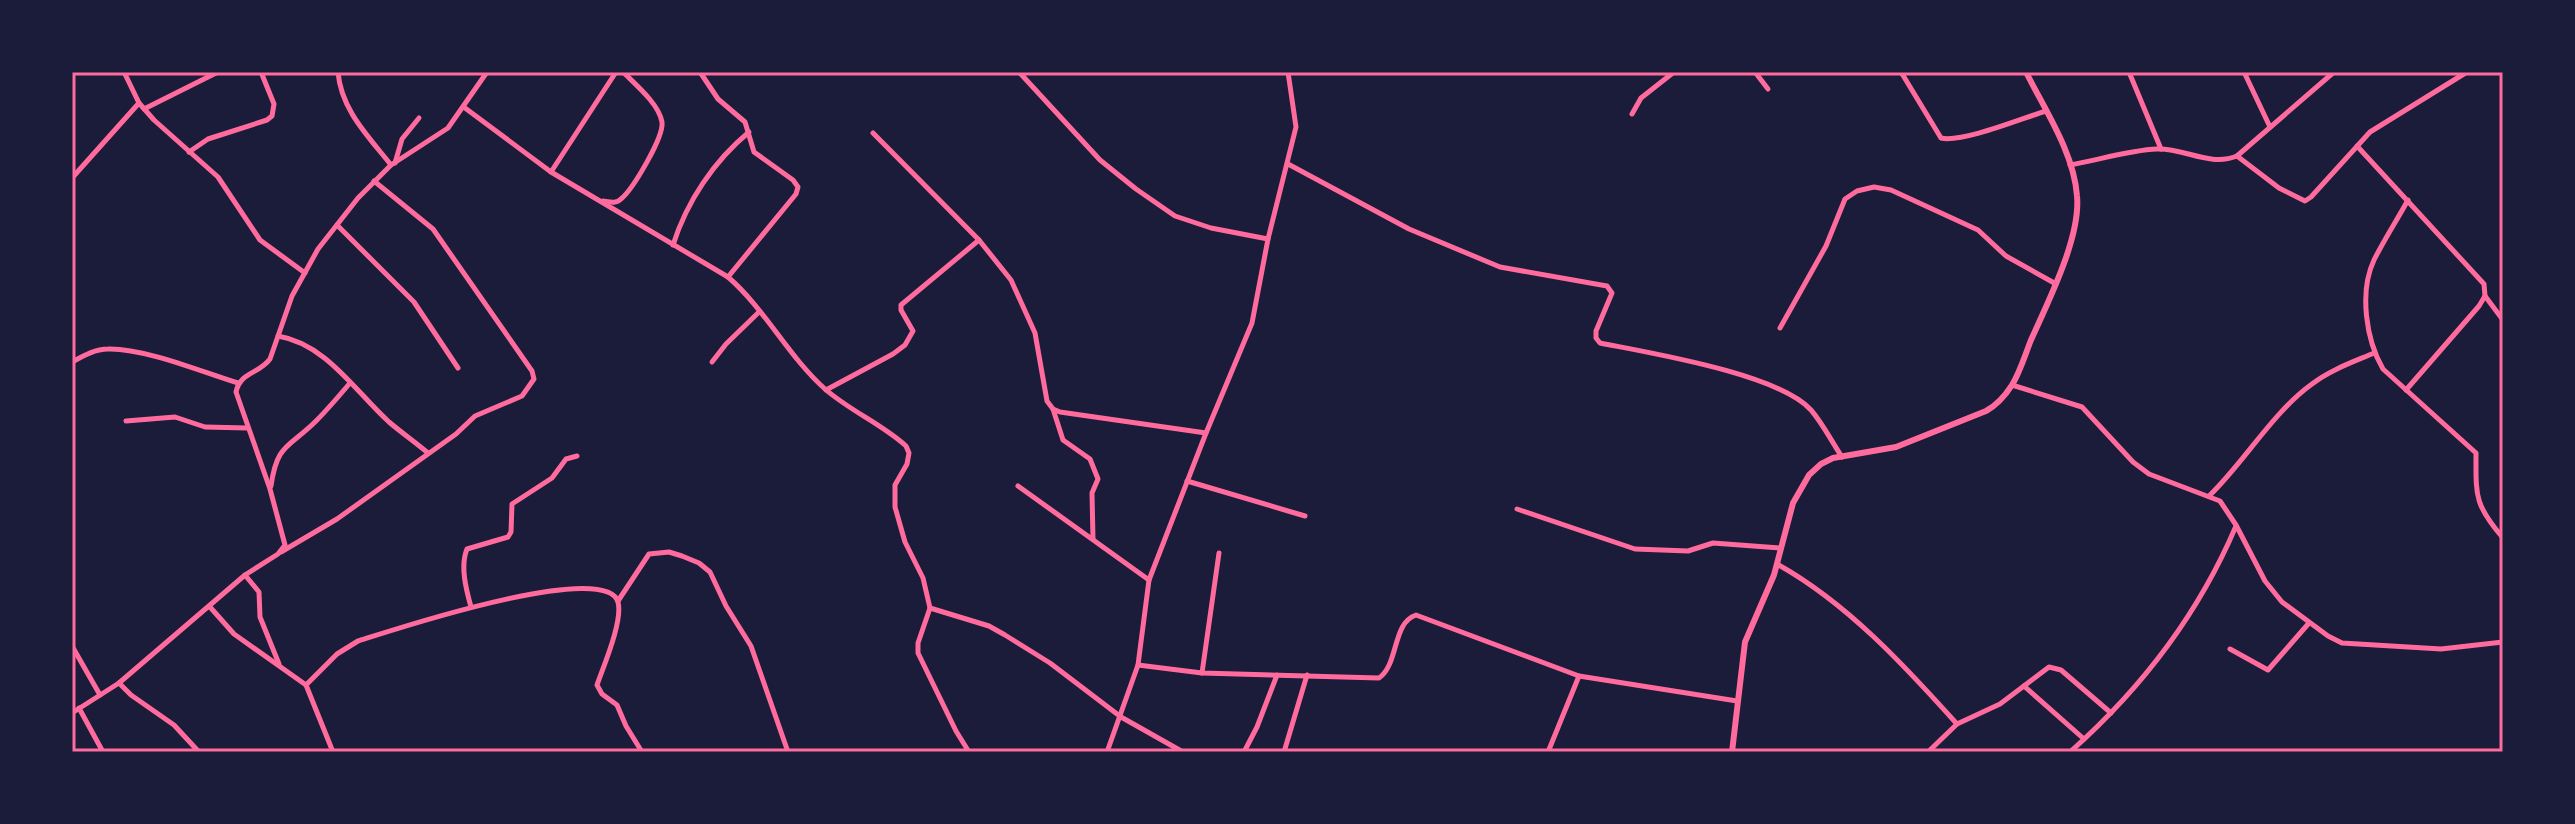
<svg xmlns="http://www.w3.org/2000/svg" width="2575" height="824" font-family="Lora,serif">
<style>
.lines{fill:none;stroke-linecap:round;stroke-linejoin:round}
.minor{stroke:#ff6b9d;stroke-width:5}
.tertiary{stroke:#ff6b9d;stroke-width:6}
.neatline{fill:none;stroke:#ff6b9d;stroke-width:3}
</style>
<rect width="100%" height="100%" fill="#1b1b3a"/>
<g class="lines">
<!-- minor -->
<g class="minor">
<path d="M338,72c3,38 31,65 53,93"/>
<polyline points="700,72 718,99 745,122 754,152 793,180 798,187 796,194 728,277"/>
<polyline points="1019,72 1100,160 1136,189 1175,216 1211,228 1268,239"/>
<polyline points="1755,72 1768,89"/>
<path d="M1901,72l40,66c21,5 82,-20 105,-27"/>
<polyline points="2129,72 2161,149"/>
<polyline points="2244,72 2270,127"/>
<polyline points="139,103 154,120 218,177 260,240 305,273"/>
<path d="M465,108l86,64 177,105c37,32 60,79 97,112 25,22 57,35 81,57l3,7 -2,11 -12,21v22l10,35 18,36 7,30 59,18 16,9 45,28 71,54 62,35"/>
<polyline points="144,109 218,72"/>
<polyline points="1632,114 1641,98 1674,72"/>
<polyline points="873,133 979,240 1011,280 1035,333 1047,401 1053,409 1060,412 1206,433"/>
<polyline points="2357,146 2484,284 2485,296 2479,306 2406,390"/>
<polyline points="189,152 208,139 267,120 272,116 274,104 261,72"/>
<polyline points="2237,156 2279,188 2305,201 2311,197 2370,132 2467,72"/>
<polyline points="395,163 402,139 419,118"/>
<path d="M1288,164l121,65 91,38 107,19 5,7 -16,38v7l4,5c50,10 179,31 211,67 12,14 21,32 31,47"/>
<path d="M2070,165c29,-5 59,-15 87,-16 28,-1 52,18 80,7l97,-84"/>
<polyline points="551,172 616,72"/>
<polyline points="72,178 139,103 124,72"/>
<path d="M2408,200c-11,20 -24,40 -34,60 -15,32 -8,80 9,109l93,84c0,43 -2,51 27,85"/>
<path d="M603,201c7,1 13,3 18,-2 12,-10 43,-62 41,-77 -3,-18 -27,-38 -39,-50"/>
<polyline points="337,225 414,302 458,368"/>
<path d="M673,245c14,-44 41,-84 76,-113"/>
<polyline points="2485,296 2503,320"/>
<polyline points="1780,328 1826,246 1845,199 1857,191 1874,187 1891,190 1978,230 2006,256 2056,284"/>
<path d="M278,336c48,8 77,55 111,86 13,11 26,20 39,31"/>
<path d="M72,362c11,-6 23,-13 36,-13 36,-1 94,23 130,34"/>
<polyline points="712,362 726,344 759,312"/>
<polyline points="2012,385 2082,407 2133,462 2149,474 2220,501 2236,525 2265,581 2282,602 2328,636 2342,643 2441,649 2503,642"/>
<polyline points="826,390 893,354 905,345 913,331 901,310 901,305 979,240"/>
<polyline points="1053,409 1063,440 1090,459 1098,479 1092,493 1093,539"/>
<polyline points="126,421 175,417 205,427 247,428"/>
<polyline points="1187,481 1305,516"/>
<path d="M271,486c6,-43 18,-38 45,-65 12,-12 23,-25 34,-38"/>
<polyline points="1018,486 1149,580"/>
<path d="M2210,495c35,-34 63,-83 102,-111 18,-14 41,-22 62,-31"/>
<polyline points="1517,509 1635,549 1688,551 1713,543 1780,548"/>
<polyline points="281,552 337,519 456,434 475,416 522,396 534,379 532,371 433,229 374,181"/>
<path d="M1777,564c70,39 127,101 180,160"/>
<polyline points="245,575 259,592 260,617 279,664"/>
<polyline points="618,601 649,554 669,552 682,556 699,563 710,572 726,606 751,646 788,752"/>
<polyline points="210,607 234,634 306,685 333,752"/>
<path d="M471,607c-5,-18 -11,-41 -4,-58l41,-12 3,-5 1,-28 40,-26 14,-19 11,-3"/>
<polyline points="930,608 918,643 918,653 956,731 969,752"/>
<polyline points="72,646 100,695"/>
<polyline points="2230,649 2268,670 2309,623"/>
<path d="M1138,665l64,8 177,5c20,-14 13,-55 37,-63l163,61 158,25"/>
<polyline points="1202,673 1219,553"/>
<polyline points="119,683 131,695 174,725 199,752"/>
<path d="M306,685l31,-31 21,-13c32,-10 248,-82 260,-39 5,19 -14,63 -21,83l5,9 15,11 9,21 16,26"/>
<polyline points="2024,686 2084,739"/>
<polyline points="79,708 103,752"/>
<path d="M72,713l47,-30 126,-108 33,-21 7,-9 -15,-56 -34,-97c4,-20 23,-18 34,-33l22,-63 26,-47 40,-51 33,-33 57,-37 39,-56"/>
<polyline points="1107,752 1138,665 1149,580 1206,433 1252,323 1268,239 1296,127 1288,72"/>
<polyline points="1244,752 1257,727 1277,675"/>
<polyline points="1284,752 1307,675"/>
<polyline points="1548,752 1579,676"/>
<polyline points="1928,752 1957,724 2000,704 2049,667 2061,670 2111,713"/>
<path d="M2070,752c71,-63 129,-139 166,-226"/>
</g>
<!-- tertiary -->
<path class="tertiary" d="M1732,752l13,-110 29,-67 19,-72 16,-28 12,-11 12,-6 63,-11 90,-36c11,-6 19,-15 26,-26 8,-13 13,-30 19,-45 17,-38 50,-103 46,-144 -3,-43 -32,-86 -51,-124"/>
</g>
<!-- border -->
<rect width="2575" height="824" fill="none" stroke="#1b1b3a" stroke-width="148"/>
<rect x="74" y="74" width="2427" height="676" class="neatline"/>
</svg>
